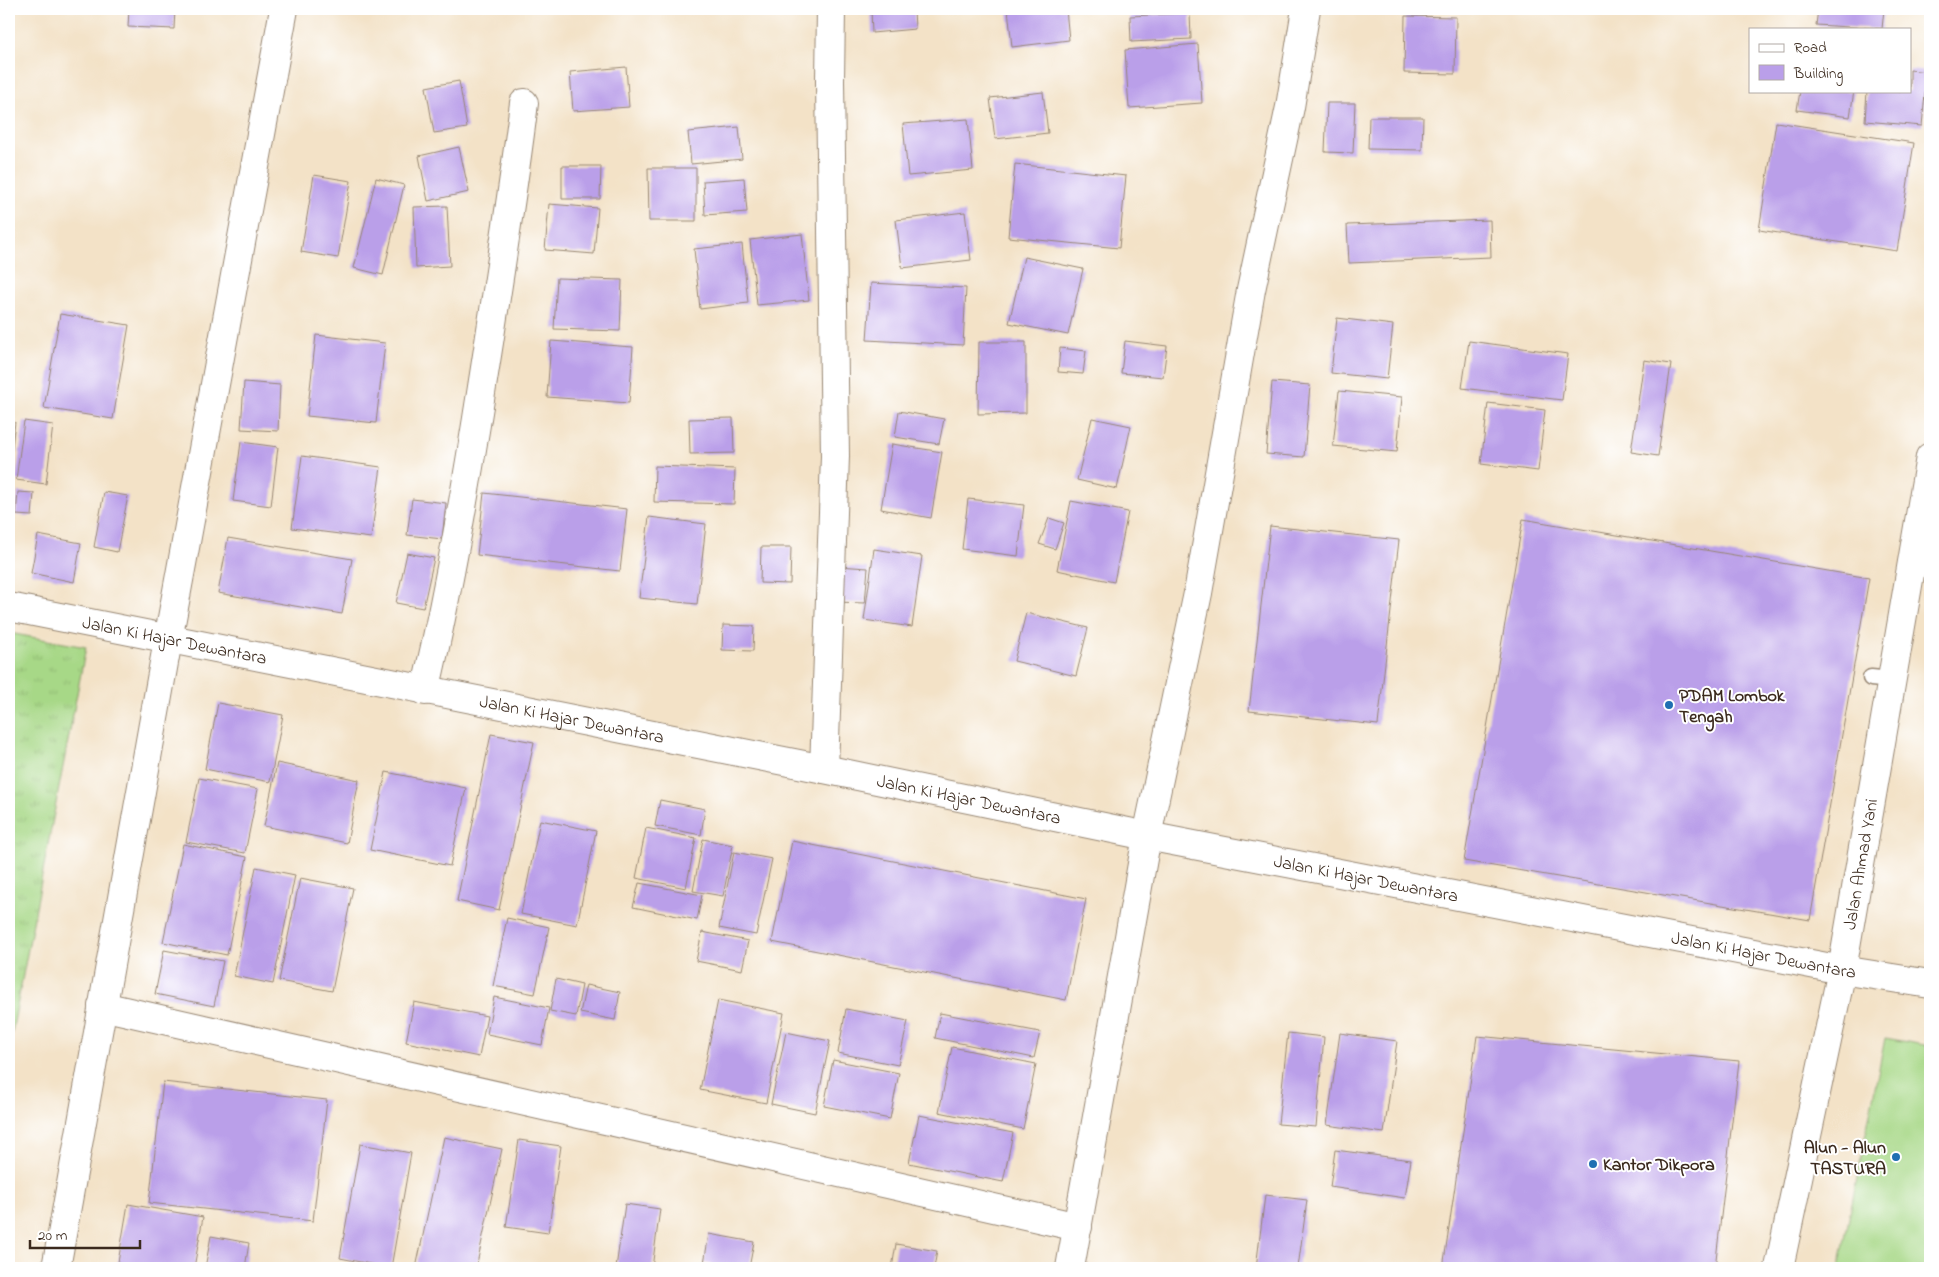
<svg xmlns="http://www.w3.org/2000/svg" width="1939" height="1277" font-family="'Indie Flower',sans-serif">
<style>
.grass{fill:url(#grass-tufts);stroke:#718152}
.pitch{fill:#a7d887;stroke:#718152}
.building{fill:#ba9fe9}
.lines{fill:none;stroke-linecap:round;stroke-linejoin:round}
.lane-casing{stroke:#978672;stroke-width:19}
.street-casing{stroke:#978672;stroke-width:30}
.secondary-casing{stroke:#978672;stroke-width:30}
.lane{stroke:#fff;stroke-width:16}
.street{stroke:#fff;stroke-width:28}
.secondary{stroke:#fff;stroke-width:28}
.poi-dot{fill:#1f6fb2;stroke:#fff;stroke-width:2}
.labels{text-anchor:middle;stroke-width:4;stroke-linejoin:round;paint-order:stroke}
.street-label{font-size:18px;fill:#3b2a1e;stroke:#fff}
.poi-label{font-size:18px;font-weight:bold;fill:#3b2a1e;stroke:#fff;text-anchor:start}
</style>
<defs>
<pattern id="grass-tufts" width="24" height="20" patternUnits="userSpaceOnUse" patternTransform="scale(1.25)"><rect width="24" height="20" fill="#a7d887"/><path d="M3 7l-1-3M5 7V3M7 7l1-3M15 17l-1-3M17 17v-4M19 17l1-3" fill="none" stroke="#91ba74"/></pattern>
</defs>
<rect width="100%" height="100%" fill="#fff"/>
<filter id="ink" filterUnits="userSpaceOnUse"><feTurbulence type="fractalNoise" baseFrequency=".02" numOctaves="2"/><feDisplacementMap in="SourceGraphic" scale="10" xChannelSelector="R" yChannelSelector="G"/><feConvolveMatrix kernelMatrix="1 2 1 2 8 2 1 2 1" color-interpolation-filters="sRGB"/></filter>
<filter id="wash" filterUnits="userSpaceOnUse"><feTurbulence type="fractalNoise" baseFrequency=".0096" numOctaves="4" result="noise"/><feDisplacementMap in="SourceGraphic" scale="20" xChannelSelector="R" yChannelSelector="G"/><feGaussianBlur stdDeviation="1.12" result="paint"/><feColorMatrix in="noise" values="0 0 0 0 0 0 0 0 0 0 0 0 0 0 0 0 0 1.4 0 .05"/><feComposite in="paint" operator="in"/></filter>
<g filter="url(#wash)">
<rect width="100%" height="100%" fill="#f3e2c7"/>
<!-- grass -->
<polygon class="grass" points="9,633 86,647 9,1048"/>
<!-- pitch -->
<polygon class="pitch" points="1885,1038 1930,1046 1930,1268 1839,1268"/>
<g id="blocks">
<!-- building -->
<g class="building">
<polygon points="129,9 175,9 174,29 128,27"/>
<polygon points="871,9 914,9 915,29 872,33"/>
<polygon points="1008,9 1066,9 1069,40 1012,47"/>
<polygon points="1818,9 1884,9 1882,29 1816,25"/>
<polygon points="1190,13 1191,39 1131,42 1130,16"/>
<polygon points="1405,16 1456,17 1455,74 1404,73"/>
<polygon points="1198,44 1202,103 1129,108 1125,50"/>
<polygon points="626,67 629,107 573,111 570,72"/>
<polygon points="1910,70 1927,72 1922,126 1865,121 1867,91 1910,91"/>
<polygon points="459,81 467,128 434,133 426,87"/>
<polygon points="1800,91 1854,91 1850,117 1797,110"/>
<polygon points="1043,92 1048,133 995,139 990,98"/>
<polygon points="1327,103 1355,103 1353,153 1325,152"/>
<polygon points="1369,117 1423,117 1422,150 1368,149"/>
<polygon points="968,119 973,170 908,176 903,124"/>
<polygon points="1776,122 1914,143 1897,251 1759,230"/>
<polygon points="739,127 742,159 691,164 688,132"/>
<polygon points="459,147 469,192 428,201 419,156"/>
<polygon points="1015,164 1126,176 1119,248 1008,237"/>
<polygon points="562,166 601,166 600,199 562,199"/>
<polygon points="648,168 696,168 696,221 649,221"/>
<polygon points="314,175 351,181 338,258 301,252"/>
<polygon points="376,178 404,185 383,275 354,268"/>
<polygon points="744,178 747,212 705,215 703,181"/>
<polygon points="549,204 598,208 594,254 545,250"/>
<polygon points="447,206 450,266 416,268 414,207"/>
<polygon points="965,212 971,260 902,268 896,220"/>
<polygon points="1490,220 1491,257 1349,263 1347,225"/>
<polygon points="802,234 809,300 757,305 750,240"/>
<polygon points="742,244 748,303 700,309 694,249"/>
<polygon points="1024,257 1083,269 1068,335 1009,323"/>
<polygon points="557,278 622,280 620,331 554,329"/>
<polygon points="871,283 966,288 963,345 867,340"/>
<polygon points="60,314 129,325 113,419 44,408"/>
<polygon points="1337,318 1393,325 1387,379 1331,373"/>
<polygon points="316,335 385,343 376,423 307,416"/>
<polygon points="551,341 633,347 629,403 547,397"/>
<polygon points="1125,341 1167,346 1163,377 1121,373"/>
<polygon points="1469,341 1568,354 1562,400 1462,388"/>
<polygon points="979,342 1026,342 1026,413 978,414"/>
<polygon points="1060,348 1086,351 1083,374 1058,372"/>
<polygon points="1644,360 1671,364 1658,456 1631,452"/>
<polygon points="244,382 280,385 278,431 241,429"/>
<polygon points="1272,382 1310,385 1304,457 1266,454"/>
<polygon points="1339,391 1402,397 1397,452 1333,446"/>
<polygon points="1488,403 1545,410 1538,471 1481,464"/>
<polygon points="899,411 944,419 939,444 895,437"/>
<polygon points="733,418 734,453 690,454 689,419"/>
<polygon points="1092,418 1131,426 1117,489 1077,480"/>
<polygon points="9,421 15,422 11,456 9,456"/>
<polygon points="24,421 53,425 46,484 16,480"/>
<polygon points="241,442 278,447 271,506 233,501"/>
<polygon points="892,444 942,452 931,518 881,509"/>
<polygon points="302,456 381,467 371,538 292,528"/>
<polygon points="655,466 735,469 734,504 654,502"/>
<polygon points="18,492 34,493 32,516 16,515"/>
<polygon points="104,492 128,496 117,552 94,547"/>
<polygon points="484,493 627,509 620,571 477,555"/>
<polygon points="412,499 446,503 442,539 407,535"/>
<polygon points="968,499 1024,505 1018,556 962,549"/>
<polygon points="1071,501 1128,512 1114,582 1057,570"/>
<polygon points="649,517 706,524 697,604 639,598"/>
<polygon points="1049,518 1064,523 1055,549 1039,544"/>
<polygon points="1523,519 1869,578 1810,920 1464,861"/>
<polygon points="1270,526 1399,540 1378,725 1249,711"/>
<polygon points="38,535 81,543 74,582 31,573"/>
<polygon points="228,538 352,559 342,614 218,593"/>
<polygon points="761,547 791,547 790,584 760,583"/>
<polygon points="874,549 922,556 912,627 864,620"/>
<polygon points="407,553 434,558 423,608 396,603"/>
<polygon points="838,566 868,568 865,603 836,602"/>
<polygon points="1026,613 1088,628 1076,676 1014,661"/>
<polygon points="723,625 754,626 753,651 722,650"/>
<polygon points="218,703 283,715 270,782 205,769"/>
<polygon points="491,734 534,742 499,910 457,901"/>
<polygon points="277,763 359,780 347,843 264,826"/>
<polygon points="386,772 466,788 450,866 370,850"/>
<polygon points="199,778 258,789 245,853 186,842"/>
<polygon points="660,800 705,809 701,835 655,826"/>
<polygon points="540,820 596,831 577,925 521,914"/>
<polygon points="646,828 696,838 686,888 636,878"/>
<polygon points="703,839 733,845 723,896 693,891"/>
<polygon points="792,841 1086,899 1066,1000 772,942"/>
<polygon points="183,844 247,857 227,955 163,942"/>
<polygon points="734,852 772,859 756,935 719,928"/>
<polygon points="256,867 295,875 273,984 234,976"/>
<polygon points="300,878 353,888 332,991 279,981"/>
<polygon points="639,883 702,895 697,920 633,907"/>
<polygon points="507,918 549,927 535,994 493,986"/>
<polygon points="702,932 748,941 742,970 696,961"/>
<polygon points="164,950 223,961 214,1006 155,994"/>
<polygon points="556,979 582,985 576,1016 550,1011"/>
<polygon points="586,985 620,992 615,1020 580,1013"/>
<polygon points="494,997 549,1008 542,1045 487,1034"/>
<polygon points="718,1000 784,1013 766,1103 700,1090"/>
<polygon points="414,1002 487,1016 479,1057 406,1042"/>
<polygon points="846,1009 908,1021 898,1065 838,1053"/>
<polygon points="940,1013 1040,1032 1034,1058 935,1038"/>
<polygon points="786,1032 830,1041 815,1113 771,1104"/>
<polygon points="1288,1033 1324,1037 1316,1127 1278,1124"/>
<polygon points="1340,1033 1397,1041 1384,1133 1327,1125"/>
<polygon points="1477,1036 1739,1061 1715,1268 1443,1268"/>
<polygon points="952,1047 1036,1064 1023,1129 939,1112"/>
<polygon points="833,1060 899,1073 890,1119 824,1106"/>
<polygon points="163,1082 327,1100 313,1221 149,1203"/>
<polygon points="919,1115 1013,1133 1003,1182 909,1163"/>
<polygon points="444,1137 502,1149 476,1268 416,1268"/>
<polygon points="519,1140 561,1146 548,1233 506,1227"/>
<polygon points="360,1144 411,1153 391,1268 340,1258"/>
<polygon points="1335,1150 1411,1160 1405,1198 1330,1187"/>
<polygon points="1265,1195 1307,1200 1298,1268 1256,1268"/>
<polygon points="128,1204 203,1217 194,1268 117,1268"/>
<polygon points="625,1204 660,1209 652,1268 616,1268"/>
<polygon points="709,1234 754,1242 749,1268 730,1268 704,1263"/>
<polygon points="211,1236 249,1243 245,1268 205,1268"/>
<polygon points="896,1244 937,1251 934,1268 892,1268"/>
</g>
</g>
</g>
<g filter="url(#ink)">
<use href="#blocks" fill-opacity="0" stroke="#978672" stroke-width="1"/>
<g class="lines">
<defs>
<polyline id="lane" points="1871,678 1892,680"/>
<g id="street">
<polyline points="168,640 284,9"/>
<path d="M425,691c24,-101 41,-202 57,-304 15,-95 30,-189 42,-284"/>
<polyline points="824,769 835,456 830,81 831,9"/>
<polyline points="102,1006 1078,1227"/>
<polyline points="1070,1268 1147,836 1198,593 1251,290 1290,107 1306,9"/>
</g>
<g id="secondary">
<path id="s1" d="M9,607l815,162 323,67 695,134 88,14"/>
<polyline points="56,1268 168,640"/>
<path id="s2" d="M1779,1268l63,-298 88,-513"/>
</g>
</defs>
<!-- lane casing -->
<use href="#lane" class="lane-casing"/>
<!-- street casing -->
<use href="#street" class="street-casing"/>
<!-- secondary casing -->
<use href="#secondary" class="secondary-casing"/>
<!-- lane -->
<use href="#lane" class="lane"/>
<!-- street -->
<use href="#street" class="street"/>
<!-- secondary -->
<use href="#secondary" class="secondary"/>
</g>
</g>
<!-- markers -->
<g class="poi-dot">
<circle cx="1669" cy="705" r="5"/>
<circle cx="1896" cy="1157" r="5"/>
<circle cx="1593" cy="1164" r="5"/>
</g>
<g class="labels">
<!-- street labels -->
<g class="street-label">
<text dy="6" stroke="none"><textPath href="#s1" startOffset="169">Jalan Ki Hajar Dewantara</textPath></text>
<text dy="6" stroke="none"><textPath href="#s1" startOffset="574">Jalan Ki Hajar Dewantara</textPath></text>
<text dy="6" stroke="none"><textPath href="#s1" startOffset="979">Jalan Ki Hajar Dewantara</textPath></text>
<text dy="6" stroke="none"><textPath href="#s2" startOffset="412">Jalan Ahmad Yani</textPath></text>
<text dy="6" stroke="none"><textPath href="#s1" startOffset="1384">Jalan Ki Hajar Dewantara</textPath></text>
<text dy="6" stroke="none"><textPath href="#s1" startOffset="1789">Jalan Ki Hajar Dewantara</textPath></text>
</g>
<!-- poi labels -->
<g class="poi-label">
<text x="1679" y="701">PDAM Lombok<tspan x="1679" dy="21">Tengah</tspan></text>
<text x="1886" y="1153" text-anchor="end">Alun - Alun<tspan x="1886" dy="21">TASTURA</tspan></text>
<text x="1603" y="1170">Kantor Dikpora</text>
</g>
</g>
<!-- margin -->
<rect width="1939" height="1277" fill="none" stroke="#fff" stroke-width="30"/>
<!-- legend -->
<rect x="1749" y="28" width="162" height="65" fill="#ffffff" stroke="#b1aaa5"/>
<rect x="1759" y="44" width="25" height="8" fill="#ffffff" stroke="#b1aaa5"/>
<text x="1794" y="52" font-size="15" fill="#3b2a1e">Road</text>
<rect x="1759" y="65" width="25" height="15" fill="#ba9fe9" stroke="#b1aaa5"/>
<text x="1794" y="78" font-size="15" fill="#3b2a1e">Building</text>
<!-- scale -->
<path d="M30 1240v8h110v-8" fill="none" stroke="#3b2a1e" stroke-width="2.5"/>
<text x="38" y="1240" font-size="15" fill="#3b2a1e" stroke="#ffffff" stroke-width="4" paint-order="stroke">20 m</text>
</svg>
